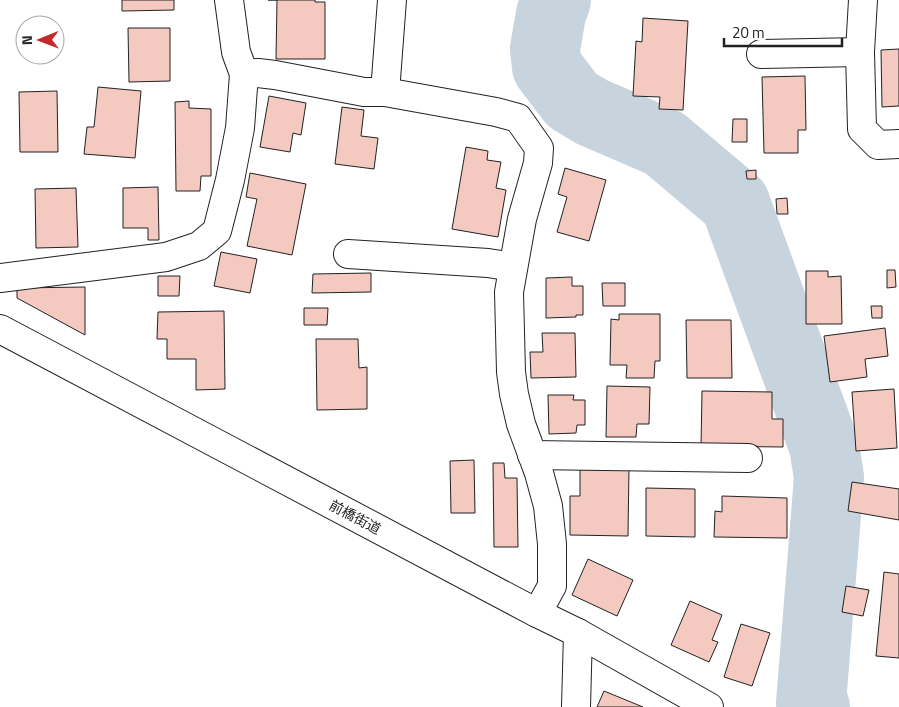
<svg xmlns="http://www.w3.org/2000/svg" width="899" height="707" font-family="'Titillium Web','Noto Sans JP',sans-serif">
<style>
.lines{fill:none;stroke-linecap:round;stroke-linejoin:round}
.river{stroke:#c7d3dd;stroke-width:70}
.building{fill:#f3c9c0;stroke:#222}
.minor-casing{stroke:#222;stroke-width:30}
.primary-casing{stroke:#222;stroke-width:30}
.minor{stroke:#fff;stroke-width:28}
.primary{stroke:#fff;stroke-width:28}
.labels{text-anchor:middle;stroke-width:4;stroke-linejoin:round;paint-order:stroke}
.street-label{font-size:14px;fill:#222;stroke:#fff}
</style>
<rect width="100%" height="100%" fill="#fff"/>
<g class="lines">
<!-- river -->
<polyline class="river" points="556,0 551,14 545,49 547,67 572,100 592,112 664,143 735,203 824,446 829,477 811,703 815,707"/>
</g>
<!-- building -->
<g class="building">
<polygon points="122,0 174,0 174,10 122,11"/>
<polygon points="268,0 315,0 315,2 325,2 325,59 276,59 277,0"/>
<polygon points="643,18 688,21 683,110 659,109 660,97 633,96 636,41 642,42"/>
<polygon points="128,28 170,28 170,81 129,82"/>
<polygon points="899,49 899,106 882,107 881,50"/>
<polygon points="805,76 806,130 798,130 798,153 764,153 762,77"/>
<polygon points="98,87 141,91 135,158 84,154 87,127 94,127"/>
<polygon points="57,91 58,152 20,152 19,92"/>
<polygon points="269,96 306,103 301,135 293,133 290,152 260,147"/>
<polygon points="189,101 189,108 211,109 211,176 201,176 200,191 176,191 175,102"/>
<polygon points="342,107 364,110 361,136 378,138 374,169 335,164"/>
<polygon points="733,119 747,119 747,142 732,142"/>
<polygon points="466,147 488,151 487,160 501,162 496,188 506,190 498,237 452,229"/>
<polygon points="565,168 606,180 589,241 557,232 567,197 558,194"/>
<polygon points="756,170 756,179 747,179 746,171"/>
<polygon points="250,173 306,184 292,255 247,246 257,199 246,197"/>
<polygon points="158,187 159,240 148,240 148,228 123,228 123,188"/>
<polygon points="76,188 78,247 36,248 35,189"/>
<polygon points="787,198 788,214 777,214 776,199"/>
<polygon points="221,252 257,259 250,293 214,286"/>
<polygon points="887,270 895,270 896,287 887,288"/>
<polygon points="806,271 828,271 828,277 841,276 842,324 806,324"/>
<polygon points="371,273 371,292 312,293 313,274"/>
<polygon points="158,276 180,276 179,296 158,296"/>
<polygon points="572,277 572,286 583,286 583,315 576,315 576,317 546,318 546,278"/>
<polygon points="602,283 625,283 625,306 603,306"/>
<polygon points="85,287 85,335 17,298 17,288"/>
<polygon points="871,306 882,306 882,318 872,318"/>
<polygon points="304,308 328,308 327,325 304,325"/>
<polygon points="224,311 225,389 196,390 196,359 167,359 167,339 157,339 158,312"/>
<polygon points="619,314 660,314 660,361 655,361 654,378 626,378 627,365 610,365 611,319 619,320"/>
<polygon points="686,320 731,320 732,378 687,378"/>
<polygon points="885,328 888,356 865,359 867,377 830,382 824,336"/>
<polygon points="542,333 575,333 576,377 531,378 530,352 543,352"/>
<polygon points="316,339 358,339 359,368 367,367 367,409 317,410"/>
<polygon points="607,386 650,387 649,424 637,424 636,437 606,437"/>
<polygon points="894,389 897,448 856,451 852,392"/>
<polygon points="702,391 772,392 772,419 783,419 783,447 701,446"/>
<polygon points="548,395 574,395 573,400 585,400 585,425 577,425 576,433 549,434"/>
<polygon points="474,460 475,513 451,513 450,461"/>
<polygon points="493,463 504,463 505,478 517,478 518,547 494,547"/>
<polygon points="580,465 629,467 628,536 570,535 570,496 580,496"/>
<polygon points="852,482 899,489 899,520 848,511"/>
<polygon points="646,488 695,489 695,537 646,536"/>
<polygon points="722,496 787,498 787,538 714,537 715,511 722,512"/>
<polygon points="588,559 633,580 617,616 572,595"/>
<polygon points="884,572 899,574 899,658 876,656"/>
<polygon points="846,586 869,590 863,616 842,612"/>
<polygon points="690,601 722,615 712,640 718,642 709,662 671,645"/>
<polygon points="741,624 770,633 752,686 724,677"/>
<polygon points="604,691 643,707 597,707"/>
</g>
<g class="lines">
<defs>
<g id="minor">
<polyline points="863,0 860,52 862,129 878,145 899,144"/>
<polyline points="761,54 860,52"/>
<polyline points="244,74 258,73 275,75 364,92 385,92 496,112 518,118 539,148 538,163 522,219 509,292 511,372 514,394 521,424 539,473 548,506 552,544 552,586 537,613"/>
<polyline points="385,92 392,0"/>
<polyline points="348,254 488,263 513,267"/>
<polyline points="0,278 166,257 199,246 217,231 230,180 240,128 244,74 236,52 229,0"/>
<polyline points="532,455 748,458"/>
<polyline points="576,707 578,633"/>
</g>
<polyline id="primary" points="0,329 537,613 578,633 709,707"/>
</defs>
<!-- minor casing -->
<use href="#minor" class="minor-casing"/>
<!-- primary casing -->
<use href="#primary" class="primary-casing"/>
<!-- minor -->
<use href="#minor" class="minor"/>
<!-- primary -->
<use href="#primary" class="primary"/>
</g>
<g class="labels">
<!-- street labels -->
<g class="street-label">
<text transform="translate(355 517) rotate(28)" y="5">前橋街道</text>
</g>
</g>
<!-- north arrow -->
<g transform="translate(40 40) rotate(269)"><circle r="24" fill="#ffffff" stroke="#a7a7a7"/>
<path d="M0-4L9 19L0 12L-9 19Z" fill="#c62828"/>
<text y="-8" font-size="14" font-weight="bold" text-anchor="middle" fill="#222222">N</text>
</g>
<!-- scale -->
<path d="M724 38v8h118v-8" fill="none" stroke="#222222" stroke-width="2.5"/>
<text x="732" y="38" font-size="15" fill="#222222" stroke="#ffffff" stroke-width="4" paint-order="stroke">20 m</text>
</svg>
